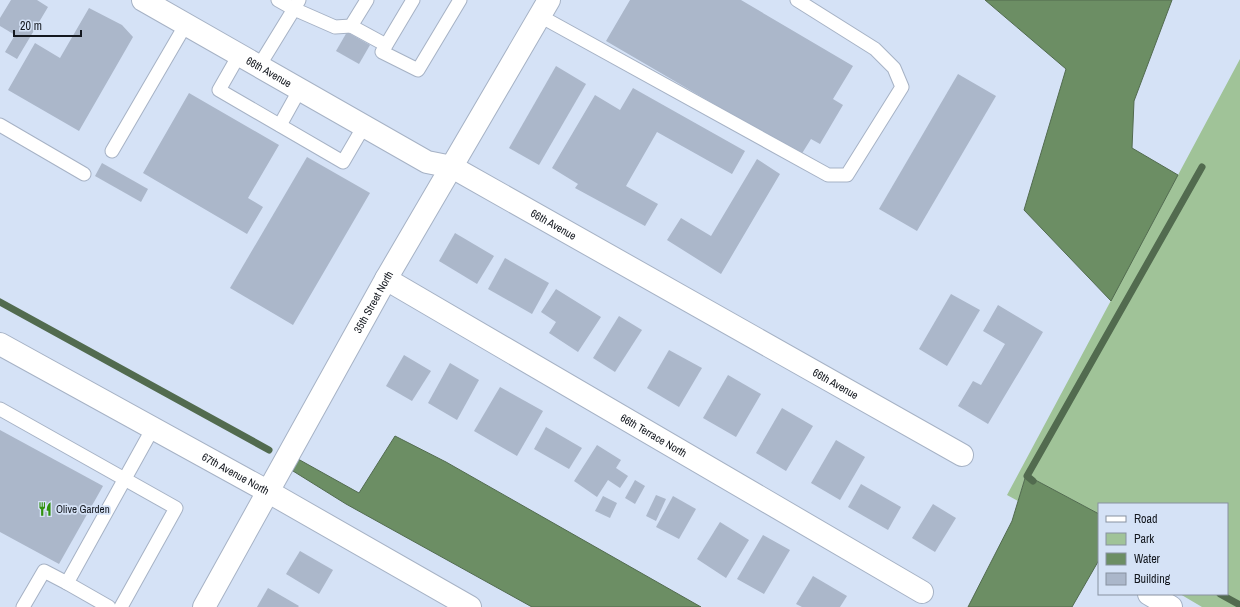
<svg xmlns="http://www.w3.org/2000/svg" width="1240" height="607" font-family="'Archivo Narrow',sans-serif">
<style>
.green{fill:#a0c398}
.water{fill:#6c8e64;stroke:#526b4f}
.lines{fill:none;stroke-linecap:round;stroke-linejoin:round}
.stream{stroke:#526b4f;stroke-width:7}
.building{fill:#abb7ca}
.service-casing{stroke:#a6b2c5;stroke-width:15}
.minor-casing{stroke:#a6b2c5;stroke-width:24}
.service{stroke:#fff;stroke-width:13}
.minor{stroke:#fff;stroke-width:22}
.labels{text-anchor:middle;stroke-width:3.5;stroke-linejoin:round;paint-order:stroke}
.street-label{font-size:11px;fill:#14181f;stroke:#d5e2f6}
.poi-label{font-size:11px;fill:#14181f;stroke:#d5e2f6;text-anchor:start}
</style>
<rect width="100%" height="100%" fill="#d5e2f6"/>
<!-- green -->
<polygon class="green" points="1240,59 1240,607 1202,607 1180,594 1227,594 1227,504 1099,504 1099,514 1026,475 1018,501 1007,495"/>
<!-- water -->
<g class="water">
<polygon points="985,0 1172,0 1134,101 1132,148 1178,175 1111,301 1024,210 1066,69"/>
<polygon points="395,436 446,462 701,607 532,607 346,504 293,471 298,459 359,493"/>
<polygon points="1026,475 1099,514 1099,560 1072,607 968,607 1012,521"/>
</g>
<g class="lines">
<!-- stream -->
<g class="stream">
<polyline points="0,302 269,450"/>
<polyline points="1033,481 1027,476 1202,167"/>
<polyline points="1220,594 1240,605"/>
</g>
</g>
<!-- building -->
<g class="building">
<polygon points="11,0 37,0 48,7 17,59 5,52 15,35 0,26 0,18"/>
<polygon points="630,0 741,0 853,66 833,99 843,105 820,144 811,139 801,155 606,41"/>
<polygon points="89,8 122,25 133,37 79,131 8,90 35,43 60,58"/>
<polygon points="347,32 370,45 359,64 336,51"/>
<polygon points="556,66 586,84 539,165 509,148"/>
<polygon points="958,74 996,96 917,231 879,209"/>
<polygon points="633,88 745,151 732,174 657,132 626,186 658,204 645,226 575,188 578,184 552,168 595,95 620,110"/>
<polygon points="189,93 279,145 248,198 263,207 247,234 143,173"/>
<polygon points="307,157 370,193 293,325 230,288"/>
<polygon points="757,159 780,174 721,274 667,240 681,218 711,236"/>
<polygon points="102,163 148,189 141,202 95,176"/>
<polygon points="455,233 494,256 477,284 439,261"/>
<polygon points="505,258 549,283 532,314 488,289"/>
<polygon points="556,289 601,317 578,352 549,333 556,322 541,312"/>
<polygon points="951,294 980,310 947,366 919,349"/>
<polygon points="998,305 1043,332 988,424 958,406 973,381 981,385 1005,344 983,331"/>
<polygon points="619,316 642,330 615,372 593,358"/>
<polygon points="669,350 702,368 679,407 647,388"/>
<polygon points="404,355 431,371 412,401 386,386"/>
<polygon points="450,363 479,380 457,420 428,403"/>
<polygon points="728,375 761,394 736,437 703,418"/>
<polygon points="500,387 543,411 517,456 474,431"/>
<polygon points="782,408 813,426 786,471 756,453"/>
<polygon points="546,427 582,448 569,469 534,449"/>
<polygon points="0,430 103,486 59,564 0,532"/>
<polygon points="836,440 865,457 840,500 811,483"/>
<polygon points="597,445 621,460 616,468 628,476 620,488 608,480 597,497 574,481"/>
<polygon points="635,480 645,486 635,504 625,498"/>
<polygon points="861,484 901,507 888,530 848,507"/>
<polygon points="656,495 666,499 656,521 646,516"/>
<polygon points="603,496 617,503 610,518 595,511"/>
<polygon points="673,496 696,509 679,539 656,527"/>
<polygon points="933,504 956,518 935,552 912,538"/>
<polygon points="720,522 749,540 726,578 697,559"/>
<polygon points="763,535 790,550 764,594 737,579"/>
<polygon points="300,551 333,570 319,594 286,574"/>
<polygon points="813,576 847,596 840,607 802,607 796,604"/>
<polygon points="268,588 299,606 298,607 257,607"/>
</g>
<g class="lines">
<defs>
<g id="service">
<polyline points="299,0 294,9 335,27 351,26 367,0"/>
<polyline points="413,0 382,52 418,70 460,0"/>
<polyline points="540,16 828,175 847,175 902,87 894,68 875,49 797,0"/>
<polyline points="351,26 386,45"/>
<polyline points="239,55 219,90 343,162 364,126"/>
<polyline points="259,66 294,9 278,0"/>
<polyline points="0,125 84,174"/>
<polyline points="280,125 300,89"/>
<polyline points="112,151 186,24"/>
<polyline points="0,409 176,508 121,607"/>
<polyline points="67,583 109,607"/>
<polyline points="23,607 44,571 67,583 153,428"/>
</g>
<g id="minor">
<path id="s1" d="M143,0l284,162 25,5 510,288"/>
<path id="s2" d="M386,279l536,313"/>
<path id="s3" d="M0,344l267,147 203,116"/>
<polyline points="1149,594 1171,607"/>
<path id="s4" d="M204,607l182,-328 163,-279"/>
</g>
</defs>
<!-- service casing -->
<use href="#service" class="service-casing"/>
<!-- minor casing -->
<use href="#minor" class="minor-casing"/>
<!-- service -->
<use href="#service" class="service"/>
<!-- minor -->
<use href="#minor" class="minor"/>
</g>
<!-- icons -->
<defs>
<symbol id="restaurant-bare" viewBox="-9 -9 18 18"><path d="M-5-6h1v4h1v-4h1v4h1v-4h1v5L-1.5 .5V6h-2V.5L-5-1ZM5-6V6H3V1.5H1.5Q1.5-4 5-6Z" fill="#30910e" stroke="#d5e2f6" stroke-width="2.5" paint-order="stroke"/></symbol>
</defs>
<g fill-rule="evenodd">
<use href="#restaurant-bare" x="35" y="499" width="20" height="20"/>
</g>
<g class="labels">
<!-- street labels -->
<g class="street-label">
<text dy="4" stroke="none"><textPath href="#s1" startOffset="145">66th Avenue</textPath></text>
<text dy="4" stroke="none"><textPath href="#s1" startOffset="469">66th Avenue</textPath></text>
<text dy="4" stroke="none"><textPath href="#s4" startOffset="349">35th Street North</textPath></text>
<text dy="4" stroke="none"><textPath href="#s1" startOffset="793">66th Avenue</textPath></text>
<text dy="4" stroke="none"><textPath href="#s2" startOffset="310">66th Terrace North</textPath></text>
<text dy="4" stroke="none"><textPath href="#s3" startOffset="269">67th Avenue North</textPath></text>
</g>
<!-- poi labels -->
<g class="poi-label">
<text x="56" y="513">Olive Garden</text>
</g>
</g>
<!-- legend -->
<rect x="1098" y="503" width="130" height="92" fill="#d5e2f6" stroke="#8891a0"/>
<rect x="1106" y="516" width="20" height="6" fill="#ffffff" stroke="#8891a0"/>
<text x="1134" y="523" font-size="12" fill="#14181f">Road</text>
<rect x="1106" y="533" width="20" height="12" fill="#a0c398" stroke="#8891a0"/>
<text x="1134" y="543" font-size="12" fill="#14181f">Park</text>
<rect x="1106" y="553" width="20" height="12" fill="#6c8e64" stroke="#8891a0"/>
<text x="1134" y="563" font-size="12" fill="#14181f">Water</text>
<rect x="1106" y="573" width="20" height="12" fill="#abb7ca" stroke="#8891a0"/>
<text x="1134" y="583" font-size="12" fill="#14181f">Building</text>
<!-- scale -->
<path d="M14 30v6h67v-6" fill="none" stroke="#14181f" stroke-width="2"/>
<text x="20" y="30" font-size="12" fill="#14181f" stroke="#d5e2f6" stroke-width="3" paint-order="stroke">20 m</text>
</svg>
